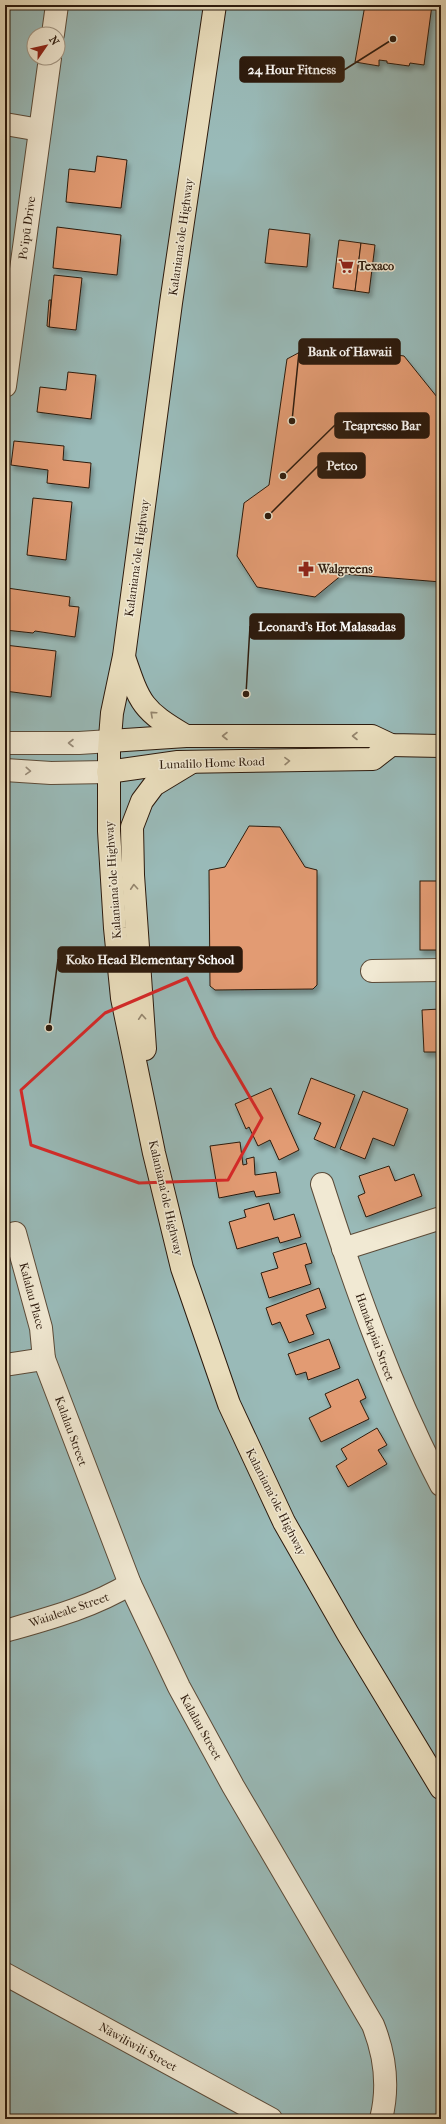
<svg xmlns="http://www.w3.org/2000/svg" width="446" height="2124" font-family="'IM FELL French Canon',serif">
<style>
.water{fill:#99bab8;stroke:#6d7a74;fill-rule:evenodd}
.building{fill:#e29b73;stroke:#2c1a0d;filter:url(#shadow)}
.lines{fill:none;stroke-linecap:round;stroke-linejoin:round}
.minor-casing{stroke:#5b4b39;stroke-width:24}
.major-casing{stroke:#2c1a0d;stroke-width:24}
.minor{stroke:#f1e9d3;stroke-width:22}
.major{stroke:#e9ddbc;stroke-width:22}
.oneway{stroke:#94856d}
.oneway2{stroke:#988c7a}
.marked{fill:none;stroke:#d62828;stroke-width:3;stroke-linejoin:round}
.labels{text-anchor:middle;stroke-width:3;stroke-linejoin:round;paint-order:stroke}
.street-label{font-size:12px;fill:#2c1a0d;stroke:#f1e9d3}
.poi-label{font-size:12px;font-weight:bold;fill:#2c1a0d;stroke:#f1e9d3;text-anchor:start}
.leader{fill:none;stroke:#2c1a0d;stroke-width:1.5}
.callout-dot{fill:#2c1a0d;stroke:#f1e9d3;stroke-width:1.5}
.callout{fill:#2c1a0d;stroke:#2c1a0d;stroke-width:1.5}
.callout-label{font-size:13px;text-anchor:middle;font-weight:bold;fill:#fff}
</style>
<defs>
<filter id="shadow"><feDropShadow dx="2.5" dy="4.5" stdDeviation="2" flood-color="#0004"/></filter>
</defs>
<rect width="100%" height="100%" fill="#e9ddbc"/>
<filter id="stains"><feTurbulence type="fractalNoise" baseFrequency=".005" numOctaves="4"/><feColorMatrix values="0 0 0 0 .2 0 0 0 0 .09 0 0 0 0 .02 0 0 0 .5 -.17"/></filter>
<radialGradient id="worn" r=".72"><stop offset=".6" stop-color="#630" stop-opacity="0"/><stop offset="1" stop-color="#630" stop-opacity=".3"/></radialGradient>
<!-- water -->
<path class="water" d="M5,5h436v2114h-436zM34,34h24v24h-24z"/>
<!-- building -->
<g class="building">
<polygon points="365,5 432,5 424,65 410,63 409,66 387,63 387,61 379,60 379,66 355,62"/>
<polygon points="97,156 127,160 121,208 66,202 69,169 95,172"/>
<polygon points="57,227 121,235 117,275 53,268"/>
<polygon points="269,229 310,234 307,267 265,263"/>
<polygon points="441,231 441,248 438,248"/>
<polygon points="339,240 361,243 355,291 333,288"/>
<polygon points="361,243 375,245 369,293 355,291"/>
<polygon points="54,275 82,278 76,330 49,327"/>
<polygon points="49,300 51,300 49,327 47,326"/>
<polygon points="315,344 404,356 441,402 441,582 343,574 315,597 257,587 237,556 244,503 269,485 287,359"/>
<polygon points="68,372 96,375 91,419 37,412 40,387 66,390"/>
<polygon points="14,441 64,446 63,460 91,463 89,488 47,483 48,470 11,465"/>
<polygon points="33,498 72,502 66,560 27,555"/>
<polygon points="7,588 70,597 69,606 79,607 75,637 35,631 33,633 5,630"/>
<polygon points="5,645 56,651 51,697 5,691"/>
<polygon points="249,826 280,827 305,867 317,870 317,985 313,989 215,990 210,986 209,870 225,867"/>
<rect x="420" y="881" width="21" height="69"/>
<polygon points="439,993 441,993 441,1052 424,1052 422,1010 440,1009"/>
<polygon points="311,1078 355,1095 335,1148 314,1139 321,1123 298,1114"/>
<polygon points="271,1088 299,1150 279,1160 270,1140 258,1146 249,1127 246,1129 235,1104"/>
<polygon points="363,1091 408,1109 394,1146 373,1138 365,1159 340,1149"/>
<polygon points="240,1142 243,1165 247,1164 246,1159 254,1157 255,1175 276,1172 280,1193 256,1197 254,1191 219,1198 210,1146"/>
<polygon points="389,1166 395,1181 414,1174 422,1196 366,1217 358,1196 365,1193 359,1176"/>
<polygon points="269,1203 274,1220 294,1214 301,1237 280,1243 278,1237 237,1249 229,1222 246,1217 244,1210"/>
<polygon points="306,1243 312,1263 305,1265 311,1284 269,1298 261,1273 278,1268 273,1253"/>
<polygon points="319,1288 326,1308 306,1315 314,1334 289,1343 280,1322 272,1325 266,1308"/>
<polygon points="329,1339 340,1368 308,1380 306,1372 296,1375 288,1354"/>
<polygon points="358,1379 366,1398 360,1401 369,1419 321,1442 309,1418 331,1407 325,1394"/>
<polygon points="377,1428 387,1445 378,1450 387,1464 348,1487 336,1466 347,1459 341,1449"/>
</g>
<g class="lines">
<defs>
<g id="minor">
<polyline points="53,34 57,5"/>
<polyline points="5,124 40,130"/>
<polyline points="5,386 50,58"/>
<polyline points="5,743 79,743 110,741"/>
<polyline points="5,770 51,773 108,772"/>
<polyline points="372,971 441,970"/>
<path d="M322,1184c33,103 69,205 119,301"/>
<path d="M15,1233l26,95 3,31 86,225 49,103 54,99 140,239c12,30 16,62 8,94"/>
<polyline points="343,1249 441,1218"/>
<polyline points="5,1365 44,1359"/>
<path d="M5,1631c42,-12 88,-24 125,-47"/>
<polyline points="5,1974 271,2119"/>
</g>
<g id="major">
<polyline points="215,5 171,303 124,656 112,713 109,750 109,831 115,928 122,998 154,1153 182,1268 229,1404 284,1522 348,1634 441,1788"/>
<path d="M124,657c16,47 18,53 62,79"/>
<polyline points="110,741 186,736 372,736 391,745 441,746"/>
<polyline points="108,772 178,762 373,759 391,745"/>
<polyline points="145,1049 133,875 132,827 142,801 154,785 192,762"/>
</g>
</defs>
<!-- minor casing -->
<use href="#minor" class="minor-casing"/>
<!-- major casing -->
<use href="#major" class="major-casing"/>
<!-- minor -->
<use href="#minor" class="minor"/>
<!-- major -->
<use href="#major" class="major"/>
</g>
<!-- one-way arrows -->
<defs><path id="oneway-chevron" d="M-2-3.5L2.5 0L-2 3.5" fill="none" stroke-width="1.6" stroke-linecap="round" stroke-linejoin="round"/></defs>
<g class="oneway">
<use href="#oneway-chevron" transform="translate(153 714) rotate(-138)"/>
<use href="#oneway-chevron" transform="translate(225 736) rotate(-180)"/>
<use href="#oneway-chevron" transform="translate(355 736) rotate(-180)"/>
<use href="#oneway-chevron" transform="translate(287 761) rotate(-1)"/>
<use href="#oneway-chevron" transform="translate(134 887) rotate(-94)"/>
<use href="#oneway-chevron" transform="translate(142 1017) rotate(-94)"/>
</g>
<g class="oneway2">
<use href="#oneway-chevron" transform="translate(71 743) rotate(180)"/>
<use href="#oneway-chevron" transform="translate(28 771) rotate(4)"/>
</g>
<!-- marked area -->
<path class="marked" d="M187,978l28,59 47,81 -34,62 -89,3 -108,-38 -10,-55 84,-77z"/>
<!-- icons -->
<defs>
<symbol id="supermarket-bare" viewBox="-9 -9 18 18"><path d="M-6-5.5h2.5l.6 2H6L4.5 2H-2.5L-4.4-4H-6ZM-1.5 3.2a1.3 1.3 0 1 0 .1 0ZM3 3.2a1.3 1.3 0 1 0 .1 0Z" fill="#8f2418" stroke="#f1e9d3" stroke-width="2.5" paint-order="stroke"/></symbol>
<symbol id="pharmacy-bare" viewBox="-9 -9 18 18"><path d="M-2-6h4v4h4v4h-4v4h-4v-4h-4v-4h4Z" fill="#8f2418" stroke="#f1e9d3" stroke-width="2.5" paint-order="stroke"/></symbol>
</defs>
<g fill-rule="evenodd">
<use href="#supermarket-bare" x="335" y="255" width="22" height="22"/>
<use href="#pharmacy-bare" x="295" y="558" width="22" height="22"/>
</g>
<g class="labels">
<!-- street labels -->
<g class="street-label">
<text transform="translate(27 228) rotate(-82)" y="4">Po‘ipū Drive</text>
<text transform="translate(181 237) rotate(-82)" y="4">Kalaniana’ole Highway</text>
<text transform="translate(137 558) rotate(-82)" y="4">Kalaniana’ole Highway</text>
<text transform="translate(212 763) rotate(-2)" y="4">Lunalilo Home Road</text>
<text transform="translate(113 880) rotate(-94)" y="4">Kalaniana’ole Highway</text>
<text transform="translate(166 1198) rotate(77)" y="4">Kalaniana’ole Highway</text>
<text transform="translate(32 1296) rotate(75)" y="4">Kalalau Place</text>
<text transform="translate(375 1337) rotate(70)" y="4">Hanakapiai Street</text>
<text transform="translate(71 1431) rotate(70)" y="4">Kalalau Street</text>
<text transform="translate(276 1502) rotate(63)" y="4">Kalaniana’ole Highway</text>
<text transform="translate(69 1610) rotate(-19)" y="4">Waialeale Street</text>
<text transform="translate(201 1727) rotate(61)" y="4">Kalalau Street</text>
<text transform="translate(138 2047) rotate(29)" y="4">Nāwiliwili Street</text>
</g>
<!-- poi labels -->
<g class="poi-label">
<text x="358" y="270">Texaco</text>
<text x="318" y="573">Walgreens</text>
</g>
</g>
<!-- callouts -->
<path class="leader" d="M393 39L344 70M292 421L299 352M283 476L335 425M268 516L318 466M246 694L250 626M49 1028L58 959"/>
<g class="callout-dot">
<circle cx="393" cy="39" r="4"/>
<circle cx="292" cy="421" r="4"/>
<circle cx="283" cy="476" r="4"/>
<circle cx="268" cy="516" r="4"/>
<circle cx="246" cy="694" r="4"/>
<circle cx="49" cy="1028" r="4"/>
</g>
<g class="callout">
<rect x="240" y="57" width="104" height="25" rx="4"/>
<rect x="299" y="339" width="101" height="25" rx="4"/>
<rect x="335" y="413" width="94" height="25" rx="4"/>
<rect x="318" y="453" width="47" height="25" rx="4"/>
<rect x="250" y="614" width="154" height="25" rx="4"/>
<rect x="58" y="947" width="184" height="25" rx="4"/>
</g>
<g class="callout-label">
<text x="292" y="74">24 Hour Fitness</text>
<text x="350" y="356">Bank of Hawaii</text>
<text x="382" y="430">Teapresso Bar</text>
<text x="342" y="470">Petco</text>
<text x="327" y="631">Leonard’s Hot Malasadas</text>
<text x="150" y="964">Koko Head Elementary School</text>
</g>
<!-- margin -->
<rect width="446" height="2124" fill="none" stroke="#e9ddbc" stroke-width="20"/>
<rect x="6" y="6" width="434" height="2112" fill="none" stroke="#2c1a0d" stroke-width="2"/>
<rect x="10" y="10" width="426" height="2104" fill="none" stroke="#2c1a0d"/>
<!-- north arrow -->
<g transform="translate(46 46) rotate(56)"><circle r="19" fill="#f1e9d3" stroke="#a29684"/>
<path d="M0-3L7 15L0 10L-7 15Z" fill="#8f2418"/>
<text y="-6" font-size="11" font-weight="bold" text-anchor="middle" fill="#2c1a0d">N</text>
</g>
<rect width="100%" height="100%" filter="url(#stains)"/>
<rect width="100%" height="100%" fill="url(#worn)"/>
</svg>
